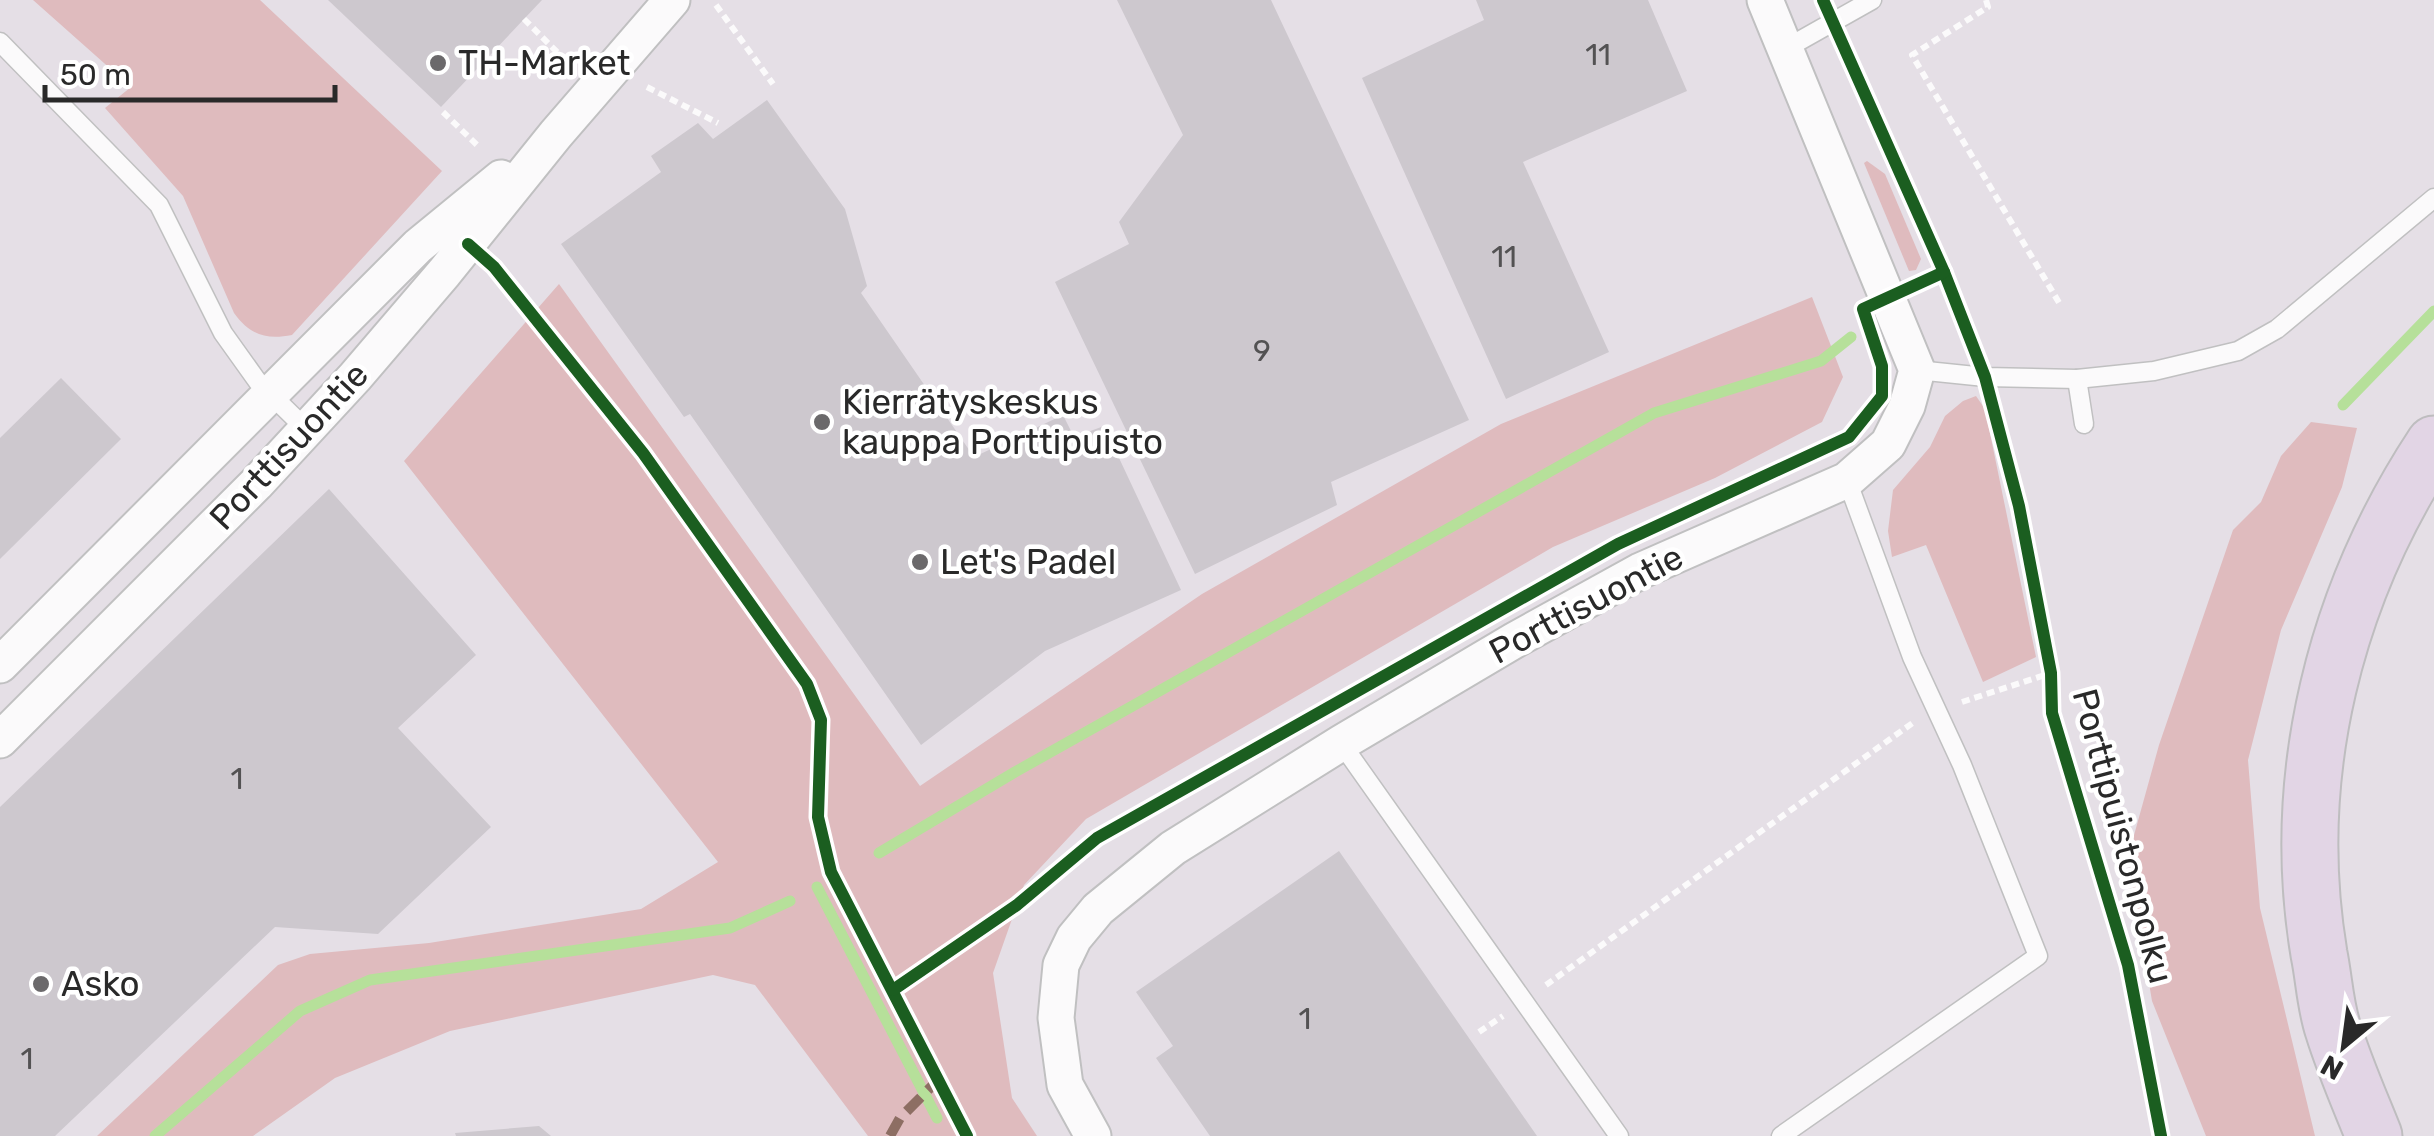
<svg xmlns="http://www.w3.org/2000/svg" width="2434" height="1136" font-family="Rubik,sans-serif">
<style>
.green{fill:#dfbbbe}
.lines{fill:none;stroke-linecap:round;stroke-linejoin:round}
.stream{stroke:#b6e09a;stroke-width:11}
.building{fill:#cdc8ce}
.lane-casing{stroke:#c0c0c1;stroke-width:21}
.street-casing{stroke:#c0c0c1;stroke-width:39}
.highway-casing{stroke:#bebdbf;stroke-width:59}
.path{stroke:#fbfafb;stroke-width:6;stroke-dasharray:8 5;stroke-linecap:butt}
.lane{stroke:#fbfafb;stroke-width:18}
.street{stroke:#fbfafb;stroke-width:35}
.highway{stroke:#e2d5e5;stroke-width:55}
.quiet{stroke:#8d6e63;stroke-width:10;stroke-dasharray:20 10;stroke-linecap:butt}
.cycleway-casing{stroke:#fff;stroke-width:19}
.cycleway{stroke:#1b5e20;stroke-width:12}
.poi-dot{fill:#6b696b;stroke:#fff;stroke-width:4}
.labels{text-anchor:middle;stroke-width:9;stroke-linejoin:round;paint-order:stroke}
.number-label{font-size:30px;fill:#535253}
.poi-label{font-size:35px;fill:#292929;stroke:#fff;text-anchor:start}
.street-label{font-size:35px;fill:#292929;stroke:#fff}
</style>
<rect width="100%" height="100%" fill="#e5dfe6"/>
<!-- green -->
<g class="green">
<path d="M33,0h227l182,171 -150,164c-26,5 -42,0 -58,-22l-51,-117 -78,-88 26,-21z"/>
<polygon points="1867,161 1885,174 1921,259 1916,270 1909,271 1864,163"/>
<polygon points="559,284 920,786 1202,594 1501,424 1812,297 1843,377 1822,422 1715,478 1553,547 1086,819 1024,885 993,973 1012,1098 1037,1136 868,1136 755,985 713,975 450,1031 335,1078 253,1136 97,1136 278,965 310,954 429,943 641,909 718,862 404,461"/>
<polygon points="1976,396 1985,409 2036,657 1983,682 1926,545 1892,557 1888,531 1893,490 1930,447 1945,416 1963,401"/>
<polygon points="2311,422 2357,428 2342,487 2281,630 2248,760 2260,908 2315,1136 2206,1136 2152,1001 2128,857 2159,745 2233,530 2261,502 2281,456"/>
</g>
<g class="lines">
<!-- stream -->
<g class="stream">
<polyline points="2343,405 2434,311"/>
<polyline points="879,853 1015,772 1654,413 1821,361 1851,337"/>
<polyline points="817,887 937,1118"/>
<polyline points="155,1136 300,1011 370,980 730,928 790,901"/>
</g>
</g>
<!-- building -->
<g class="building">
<polygon points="328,0 542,0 441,107"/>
<polygon points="1117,0 1271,0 1469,420 1331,482 1337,505 1195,574 1055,282 1129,244 1119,222 1183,135"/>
<polygon points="1476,0 1648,0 1687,91 1523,162 1609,352 1506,399 1362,78 1484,20"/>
<polygon points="767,100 845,209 867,286 861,293 974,457 1063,415 1074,437 1104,426 1181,590 1045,651 921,745 690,414 684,417 561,244 661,172 651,156 698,123 713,139"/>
<polygon points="61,378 121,439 0,559 0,438"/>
<polygon points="329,489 476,655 398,728 491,827 378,934 275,927 55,1136 0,1136 0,807"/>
<polygon points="1339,851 1537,1136 1210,1136 1156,1058 1173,1046 1136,992"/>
<polygon points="539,1126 551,1136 456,1136 455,1133"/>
</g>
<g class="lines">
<defs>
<g id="lane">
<polyline points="0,42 159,205 223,333 258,382 306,429"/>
<polyline points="1785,49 1872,0"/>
<polyline points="1917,370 1985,377 2077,379 2154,371 2238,351 2277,329 2434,198"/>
<polyline points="2077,379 2084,424"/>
<polyline points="1341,743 1619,1136"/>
<polyline points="1781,1136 2038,956 1962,765 1912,657 1847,480"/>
</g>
<g id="street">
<polyline points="0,665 418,246 501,178"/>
<polyline points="0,740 256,484 355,377 444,273 556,134 672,0"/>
<polyline points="1093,1136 1065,1085 1056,1018 1061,965 1074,938 1098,909 1173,848 1341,743 1515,640 1640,571 1847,480 1888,444 1907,406 1917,370 1765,0"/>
</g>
<path id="highway" d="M2374,1136c-14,-35 -30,-71 -41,-107 -8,-24 -9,-51 -14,-75 -30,-179 16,-360 115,-510"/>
</defs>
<!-- lane casing -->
<use href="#lane" class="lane-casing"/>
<!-- street casing -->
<use href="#street" class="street-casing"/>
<!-- highway casing -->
<use href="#highway" class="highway-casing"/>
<!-- path -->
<g class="path">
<polyline points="1986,0 1988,7 1912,55 2061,306"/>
<polyline points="716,5 773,84"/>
<polyline points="524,19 566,61"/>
<polyline points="647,87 718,123"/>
<polyline points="443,112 477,145"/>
<polyline points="1962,702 2051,673"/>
<polyline points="1546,985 1914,722"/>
<polyline points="1479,1032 1503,1016"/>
</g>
<!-- lane -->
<use href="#lane" class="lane"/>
<!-- street -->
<use href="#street" class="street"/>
<!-- highway -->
<use href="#highway" class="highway"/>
<!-- quiet -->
<polyline class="quiet" points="890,1136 900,1118 938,1080"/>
<defs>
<g id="cycleway">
<polyline points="1823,0 1944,272 1985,377 2019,506 2051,673 2052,713 2128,965 2161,1136"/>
<polyline points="468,244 494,267 643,453 807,684 821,720 818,817 831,872 967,1136"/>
<polyline points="893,990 1017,905 1097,838 1618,544 1849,437 1882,396 1882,366 1863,309 1944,272"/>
</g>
</defs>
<!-- cycleway casing -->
<use href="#cycleway" class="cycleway-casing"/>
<!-- cycleway -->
<use href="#cycleway" class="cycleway"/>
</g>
<!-- markers -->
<g class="poi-dot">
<circle cx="438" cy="63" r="10"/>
<circle cx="822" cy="422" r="10"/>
<circle cx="920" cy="562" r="10"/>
<circle cx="41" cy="984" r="10"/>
</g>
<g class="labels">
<!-- number labels -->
<g class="number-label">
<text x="1598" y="65">11</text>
<text x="1504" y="267">11</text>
<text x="1262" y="361">9</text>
<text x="237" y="789">1</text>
<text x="1305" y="1029">1</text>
<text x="27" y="1069">1</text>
</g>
<!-- poi labels -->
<g class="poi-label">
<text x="458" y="75">TH-Market</text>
<text x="842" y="414">Kierrätyskeskus<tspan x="842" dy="40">kauppa Porttipuisto</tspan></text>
<text x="940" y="574">Let's Padel</text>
<text x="61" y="996">Asko</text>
</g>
<!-- street labels -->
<g class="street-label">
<text transform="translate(289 446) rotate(-47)" y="12">Porttisuontie</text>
<text transform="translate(1586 604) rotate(-28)" y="12">Porttisuontie</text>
<text transform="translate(2123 836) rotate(75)" y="12">Porttipuistonpolku</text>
</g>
</g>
<!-- north arrow -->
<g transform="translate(2344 1046) rotate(209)" stroke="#ffffff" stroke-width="8" paint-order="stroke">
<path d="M0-8L18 38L0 25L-18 38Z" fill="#292929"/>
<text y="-15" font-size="28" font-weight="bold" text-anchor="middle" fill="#292929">N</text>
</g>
<!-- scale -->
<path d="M45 85v15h290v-15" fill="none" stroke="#292929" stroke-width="5"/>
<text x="60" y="85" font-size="30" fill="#292929" stroke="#ffffff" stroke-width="8" paint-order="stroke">50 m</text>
</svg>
